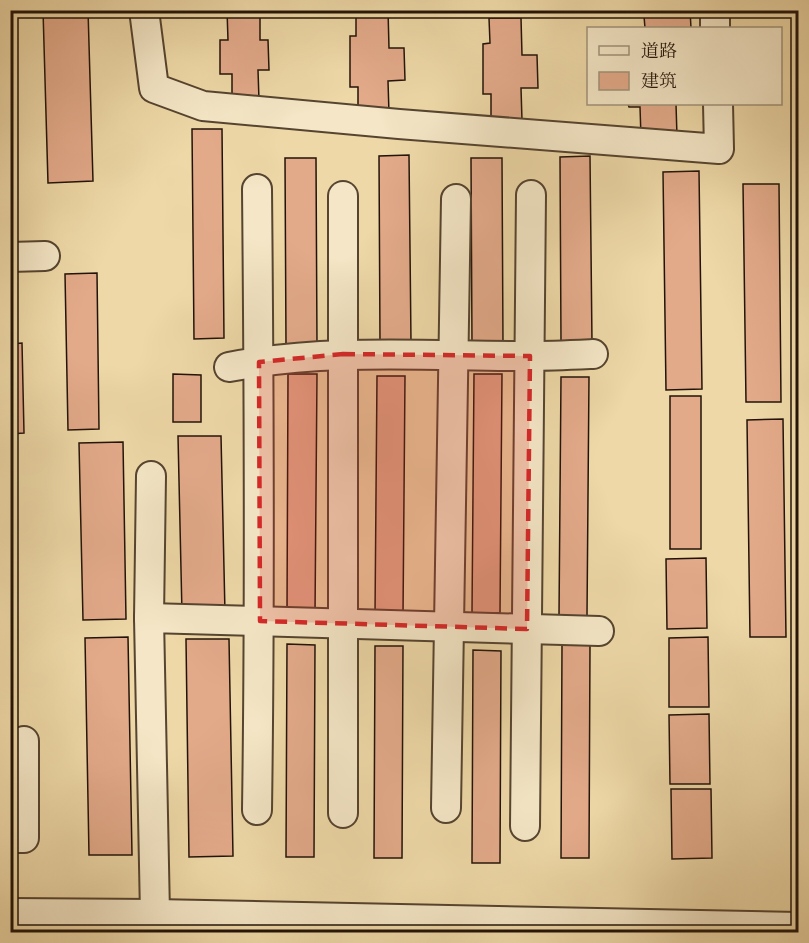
<svg xmlns="http://www.w3.org/2000/svg" width="809" height="943" font-family="Cardo,'Noto Serif SC',serif">
<style>
.building{fill:#e3aa8a;stroke:#221309;stroke-width:1.5}
.lines{fill:none;stroke-linecap:round;stroke-linejoin:round}
.minor-casing{stroke:#554430;stroke-width:32}
.minor{stroke:#f4e6c6;stroke-width:28}
.marked{fill:#d62828;fill-opacity:0.2;stroke:#d62828;stroke-width:4.5;stroke-dasharray:12 8;stroke-linejoin:round}
</style>
<rect width="100%" height="100%" fill="#eed8a7"/>
<filter id="stains"><feTurbulence type="fractalNoise" baseFrequency=".00333" numOctaves="4"/><feColorMatrix values="0 0 0 0 .2 0 0 0 0 .09 0 0 0 0 .02 0 0 0 .5 -.17"/></filter>
<radialGradient id="worn" r=".72"><stop offset=".6" stop-color="#630" stop-opacity="0"/><stop offset="1" stop-color="#630" stop-opacity=".3"/></radialGradient>
<!-- building -->
<g class="building">
<polygon points="43,10 88,10 93,181 48,183"/>
<polygon points="227,10 260,10 260,40 268,40 269,70 258,70 259,100 232,100 232,74 220,74 220,40 228,40"/>
<polygon points="388,10 389,48 404,48 405,80 388,81 389,113 358,113 358,87 350,87 350,36 356,36 356,11"/>
<polygon points="627,10 690,10 691,28 645,28 644,16 627,16"/>
<polygon points="489,18 521,18 522,55 537,55 538,88 521,88 522,120 491,120 491,94 483,94 483,44 490,43"/>
<polygon points="795,72 798,72 798,123 796,123"/>
<polygon points="628,104 688,104 676,104 677,136 641,137 640,107 629,107"/>
<polygon points="192,129 222,129 224,338 194,339"/>
<polygon points="409,155 411,342 380,342 379,156"/>
<polygon points="590,156 592,343 561,343 560,157"/>
<polygon points="285,158 316,158 317,345 286,345"/>
<polygon points="471,158 502,158 503,345 472,345"/>
<polygon points="699,171 702,389 666,390 663,172"/>
<polygon points="743,184 779,184 781,402 746,402"/>
<polygon points="97,273 99,429 68,430 65,274"/>
<polygon points="22,343 24,433 10,434 10,344"/>
<polygon points="173,374 201,375 201,422 173,422"/>
<polygon points="288,374 317,374 315,614 287,613"/>
<polygon points="474,374 502,374 500,613 472,613"/>
<polygon points="377,376 405,376 403,616 375,615"/>
<polygon points="561,377 589,377 587,616 559,616"/>
<rect x="670" y="396" width="31" height="153"/>
<polygon points="783,419 786,637 750,637 747,420"/>
<polygon points="178,436 221,436 225,613 182,614"/>
<polygon points="123,442 126,619 83,620 79,443"/>
<polygon points="706,558 707,628 667,629 666,559"/>
<polygon points="128,637 132,855 89,855 85,638"/>
<polygon points="708,637 709,707 669,707 669,638"/>
<polygon points="186,639 229,639 233,856 189,857"/>
<polygon points="287,644 315,645 314,857 286,857"/>
<polygon points="562,645 590,645 589,858 561,858"/>
<polygon points="375,646 403,646 402,858 374,858"/>
<polygon points="473,650 501,651 500,863 472,863"/>
<polygon points="709,714 710,784 670,784 669,715"/>
<polygon points="671,789 711,789 712,858 672,859"/>
</g>
<g class="lines">
<defs>
<g id="minor">
<polyline points="144,10 154,88 203,106 399,124 719,149 718,104"/>
<polyline points="715,10 715,28"/>
<path d="M257,189c2,207 3,414 0,621"/>
<polyline points="10,257 45,256"/>
<path d="M229,367c99,-19 199,-11 299,-11 22,0 43,-1 65,-2"/>
<polyline points="149,618 151,476"/>
<polyline points="446,808 456,199"/>
<polyline points="343,813 343,196"/>
<polyline points="525,826 531,195"/>
<polyline points="10,838 24,838 24,741"/>
<polyline points="10,913 155,914 798,927"/>
<polyline points="155,914 149,618 599,631"/>
</g>
</defs>
<!-- minor casing -->
<use href="#minor" class="minor-casing"/>
<!-- minor -->
<use href="#minor" class="minor"/>
</g>
<!-- marked area -->
<path class="marked" d="M343,354l187,2 -3,273 -267,-8 -1,-259z"/>
<!-- margin -->
<rect width="809" height="943" fill="none" stroke="#eed8a7" stroke-width="36"/>
<rect x="12" y="12" width="785" height="919" fill="none" stroke="#221309" stroke-width="3"/>
<rect x="18" y="18" width="773" height="907" fill="none" stroke="#221309" stroke-width="1.5"/>
<!-- legend -->
<rect x="587" y="27" width="195" height="78" fill="#f4e6c6" stroke="#a0927a" stroke-width="1.5"/>
<rect x="599" y="46" width="30" height="9" fill="#f4e6c6" stroke="#a0927a" stroke-width="1.5"/>
<text x="641" y="57" font-size="18" fill="#221309">道路</text>
<rect x="599" y="72" width="30" height="18" fill="#e3aa8a" stroke="#a0927a" stroke-width="1.5"/>
<text x="641" y="87" font-size="18" fill="#221309">建筑</text>
<rect width="100%" height="100%" filter="url(#stains)"/>
<rect width="100%" height="100%" fill="url(#worn)"/>
</svg>
